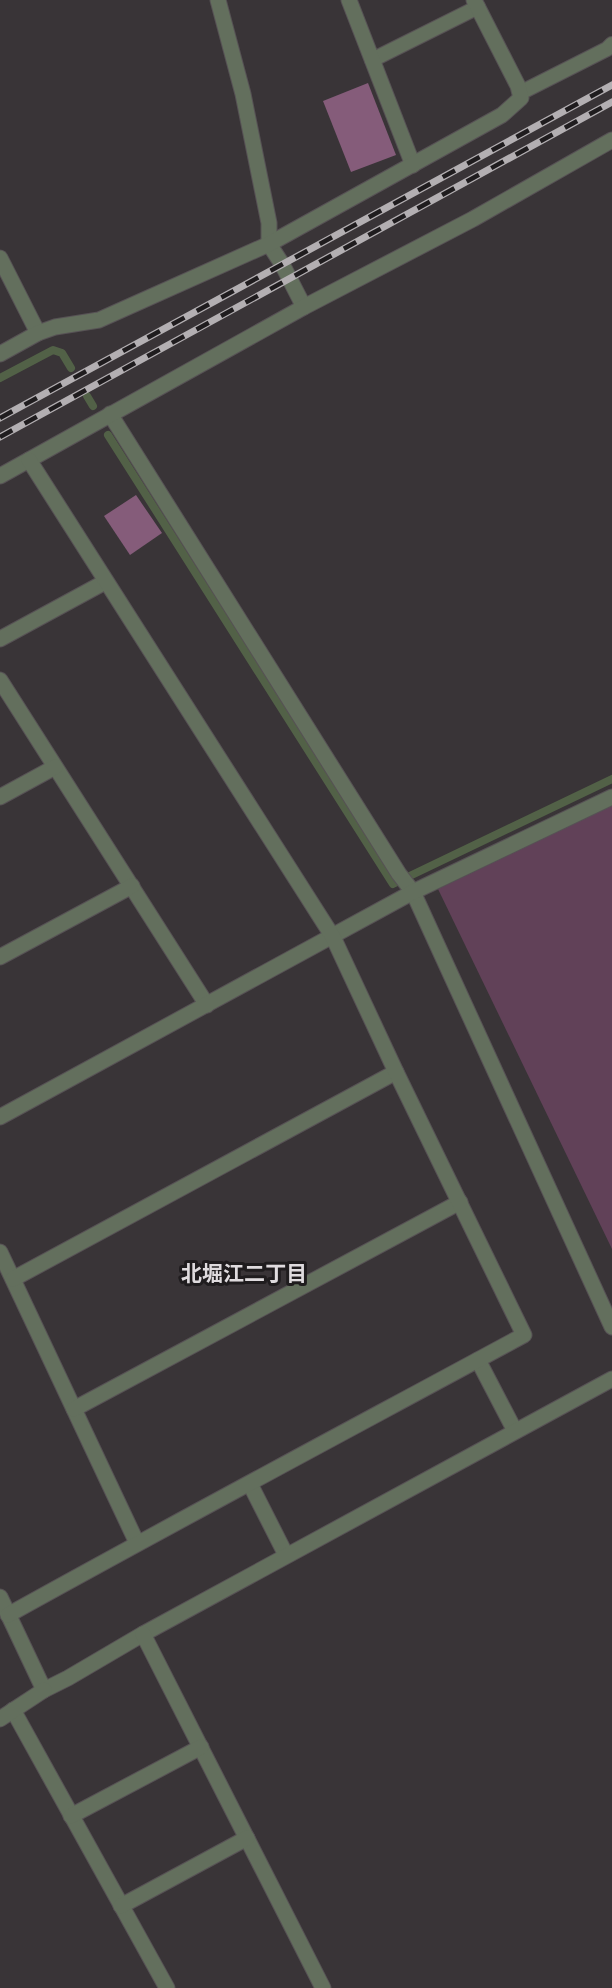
<svg xmlns="http://www.w3.org/2000/svg" width="612" height="1988" font-family="Inter,'Noto Sans JP',sans-serif">
<style>
.green{fill:#614158}
.lines{fill:none;stroke-linecap:round;stroke-linejoin:round}
.stream{stroke:#526147;stroke-width:8}
.building{fill:#855c7a}
.service-casing{stroke:#575255;stroke-width:16}
.minor-casing{stroke:#575255;stroke-width:17}
.service{stroke:#636f5d;stroke-width:14}
.minor{stroke:#636f5d;stroke-width:15}
.rail-casing{stroke:#b3afb2;stroke-width:7}
.rail{stroke:#1f1c1e;stroke-width:4.5;stroke-dasharray:14;stroke-linecap:butt}
.labels{text-anchor:middle;stroke-width:6;stroke-linejoin:round;paint-order:stroke}
.neighbourhood-label{font-size:21px;font-weight:bold;fill:#dfdbde;stroke:#1f1c1e}
</style>
<rect width="100%" height="100%" fill="#393437"/>
<!-- green -->
<polygon class="green" points="612,805 612,1249 438,889"/>
<g class="lines">
<!-- stream -->
<g class="stream">
<polyline points="0,378 53,350 62,353 71,368"/>
<polyline points="87,396 93,406"/>
<polyline points="108,435 393,884 612,779"/>
</g>
</g>
<!-- building -->
<g class="building">
<polygon points="368,83 396,155 351,172 323,101"/>
<polygon points="136,495 162,533 130,555 104,516"/>
</g>
<g class="lines">
<defs>
<g id="service">
<polyline points="372,60 478,7"/>
<polyline points="520,93 607,49 612,44"/>
</g>
<g id="minor">
<polyline points="218,0 243,94 269,223 269,244 282,264 304,307"/>
<polyline points="349,0 413,165"/>
<polyline points="0,258 38,333"/>
<polyline points="0,354 38,333 55,327 99,320 269,244 502,115 521,98 518,86 474,0"/>
<polyline points="110,414 399,874 413,892 612,1327"/>
<polyline points="0,476 304,307 473,219 612,140"/>
<polyline points="0,639 105,582"/>
<polyline points="0,680 207,1005"/>
<polyline points="0,797 55,767"/>
<polyline points="0,957 132,886"/>
<polyline points="0,1117 413,892 612,797"/>
<polyline points="0,1252 137,1543"/>
<polyline points="13,1279 396,1072"/>
<polyline points="478,1360 515,1431"/>
<polyline points="74,1409 460,1202"/>
<polyline points="250,1484 286,1555"/>
<polyline points="0,1597 44,1690 68,1678 143,1634 612,1379"/>
<path d="M8,1615c171,-95 344,-187 516,-280l-128,-263 -63,-135 -304,-477"/>
<polyline points="143,1634 323,1988"/>
<polyline points="13,1710 167,1988"/>
<polyline points="0,1719 44,1690"/>
<polyline points="71,1816 201,1747"/>
<polyline points="121,1906 247,1838"/>
</g>
</defs>
<!-- service casing -->
<use href="#service" class="service-casing"/>
<!-- minor casing -->
<use href="#minor" class="minor-casing"/>
<!-- service -->
<use href="#service" class="service"/>
<!-- minor -->
<use href="#minor" class="minor"/>
<defs>
<g id="rail">
<polyline points="0,418 612,85"/>
<polyline points="0,437 612,102"/>
</g>
</defs>
<!-- rail casing -->
<use href="#rail" class="rail-casing"/>
<!-- rail -->
<use href="#rail" class="rail"/>
</g>
<g class="labels">
<!-- neighbourhood labels -->
<g class="neighbourhood-label">
<text x="244" y="1281">北堀江二丁目</text>
</g>
</g>
</svg>
